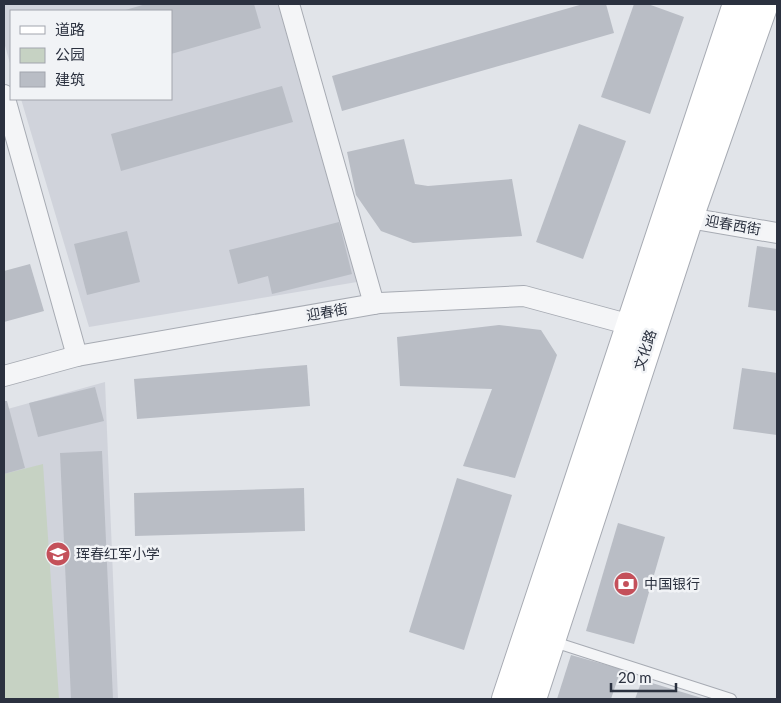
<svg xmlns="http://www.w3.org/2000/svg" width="781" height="703" font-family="Lato,'Noto Sans SC',sans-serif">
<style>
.built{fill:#d0d3db}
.green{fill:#c6d2c3}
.building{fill:#b9bdc5}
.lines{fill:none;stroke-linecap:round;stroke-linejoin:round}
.service-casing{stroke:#a7abb3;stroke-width:12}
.minor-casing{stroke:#a7abb3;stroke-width:22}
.secondary-casing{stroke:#a7abb3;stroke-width:30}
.service{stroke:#f4f5f7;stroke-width:10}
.minor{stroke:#f4f5f7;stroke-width:20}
.secondary{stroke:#fff;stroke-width:28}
.labels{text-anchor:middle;stroke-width:5;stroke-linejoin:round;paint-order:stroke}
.street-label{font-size:14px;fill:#2b313f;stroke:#f1f3f6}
.poi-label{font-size:14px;fill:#2b313f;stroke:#f1f3f6;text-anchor:start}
</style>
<rect width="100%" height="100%" fill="#e1e4e9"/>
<!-- built -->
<g class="built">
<polygon points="4,4 278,4 357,282 89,327 21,99 171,99 171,11 11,11 11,67 4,42"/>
<polygon points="105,382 118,699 4,699 4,410"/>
</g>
<!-- green -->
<polygon class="green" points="43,464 59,699 4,699 4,474"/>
<!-- building -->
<g class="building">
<polygon points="146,4 254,4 261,28 171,54 171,11 122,11"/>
<polygon points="583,4 606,4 614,33 342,111 332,76"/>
<polygon points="634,4 648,4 684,17 650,114 601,97"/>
<polygon points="282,86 293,122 121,171 111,134"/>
<polygon points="579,124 626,141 583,259 536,242"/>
<polygon points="404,139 415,184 428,186 512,179 522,236 413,243 381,231 356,195 347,152"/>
<polygon points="339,222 352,274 272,294 268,276 238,284 229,250"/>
<polygon points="127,231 140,282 87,295 74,244"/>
<polygon points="757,246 777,249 777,311 748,307"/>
<polygon points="30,264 44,311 4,322 4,271"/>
<polygon points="499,325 541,330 557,355 515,478 463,466 492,389 400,386 397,337"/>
<polygon points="307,365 310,406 137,419 134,379"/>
<polygon points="742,368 777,373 777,435 733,429"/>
<polygon points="95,387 104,421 38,437 29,403"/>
<polygon points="4,401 7,401 25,468 4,474"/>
<polygon points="102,451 113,699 71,699 60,453"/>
<polygon points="457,478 512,495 464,650 409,632"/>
<polygon points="304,488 305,531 135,536 134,493"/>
<polygon points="618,523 665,537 634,644 586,631"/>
<polygon points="571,655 621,669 611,699 557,699"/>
<polygon points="642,680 705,699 635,699"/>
</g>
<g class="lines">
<defs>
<polyline id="service" points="551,641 731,699"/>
<g id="minor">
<polyline points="289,4 374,304"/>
<polyline points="4,95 77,356"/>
<polyline points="689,218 777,233"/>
<polyline points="4,376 77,356 380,303 524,296 642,328"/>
</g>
<g id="secondary">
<polyline points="506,699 737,4"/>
<polyline points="532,699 689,218 764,4"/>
</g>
</defs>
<!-- service casing -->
<use href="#service" class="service-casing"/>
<!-- minor casing -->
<use href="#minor" class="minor-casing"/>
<!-- secondary casing -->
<use href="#secondary" class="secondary-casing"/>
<!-- service -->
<use href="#service" class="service"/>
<!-- minor -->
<use href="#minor" class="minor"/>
<!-- secondary -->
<use href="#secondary" class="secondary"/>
</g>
<!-- icons -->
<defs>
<symbol id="school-disc" viewBox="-11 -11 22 22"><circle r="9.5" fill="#c4505a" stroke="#f1f3f6"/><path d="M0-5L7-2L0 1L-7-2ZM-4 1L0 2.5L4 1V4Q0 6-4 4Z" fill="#fff"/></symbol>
<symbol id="bank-disc" viewBox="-11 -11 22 22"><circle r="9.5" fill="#c4505a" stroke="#f1f3f6"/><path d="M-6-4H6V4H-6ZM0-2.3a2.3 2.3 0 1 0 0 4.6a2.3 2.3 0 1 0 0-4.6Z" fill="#fff"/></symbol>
</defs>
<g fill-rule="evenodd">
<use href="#school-disc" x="44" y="540" width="28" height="28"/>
<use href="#bank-disc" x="612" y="570" width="28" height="28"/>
</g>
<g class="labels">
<!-- street labels -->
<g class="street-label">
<text transform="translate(733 225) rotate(10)" y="5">迎春西街</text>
<text transform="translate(327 312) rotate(-10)" y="5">迎春街</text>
<text transform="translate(645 350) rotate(-72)" y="5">文化路</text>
</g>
<!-- poi labels -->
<g class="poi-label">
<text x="76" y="559">珲春红军小学</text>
<text x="644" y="589">中国银行</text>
</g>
</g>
<!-- border -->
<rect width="781" height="703" fill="none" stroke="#2b313f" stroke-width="10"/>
<!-- legend -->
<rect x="10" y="10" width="162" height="90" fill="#f1f3f6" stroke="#a2a5ad"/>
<rect x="20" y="26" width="25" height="8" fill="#ffffff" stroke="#a2a5ad"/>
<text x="55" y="35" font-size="15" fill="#2b313f">道路</text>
<rect x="20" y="48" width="25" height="15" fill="#c6d2c3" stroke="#a2a5ad"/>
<text x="55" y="60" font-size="15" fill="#2b313f">公园</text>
<rect x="20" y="72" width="25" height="15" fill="#b9bdc5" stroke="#a2a5ad"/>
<text x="55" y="85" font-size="15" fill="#2b313f">建筑</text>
<!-- scale -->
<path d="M611 683v8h65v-8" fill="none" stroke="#2b313f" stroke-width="2.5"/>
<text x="618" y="683" font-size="15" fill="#2b313f" stroke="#f1f3f6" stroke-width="4" paint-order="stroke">20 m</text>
</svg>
